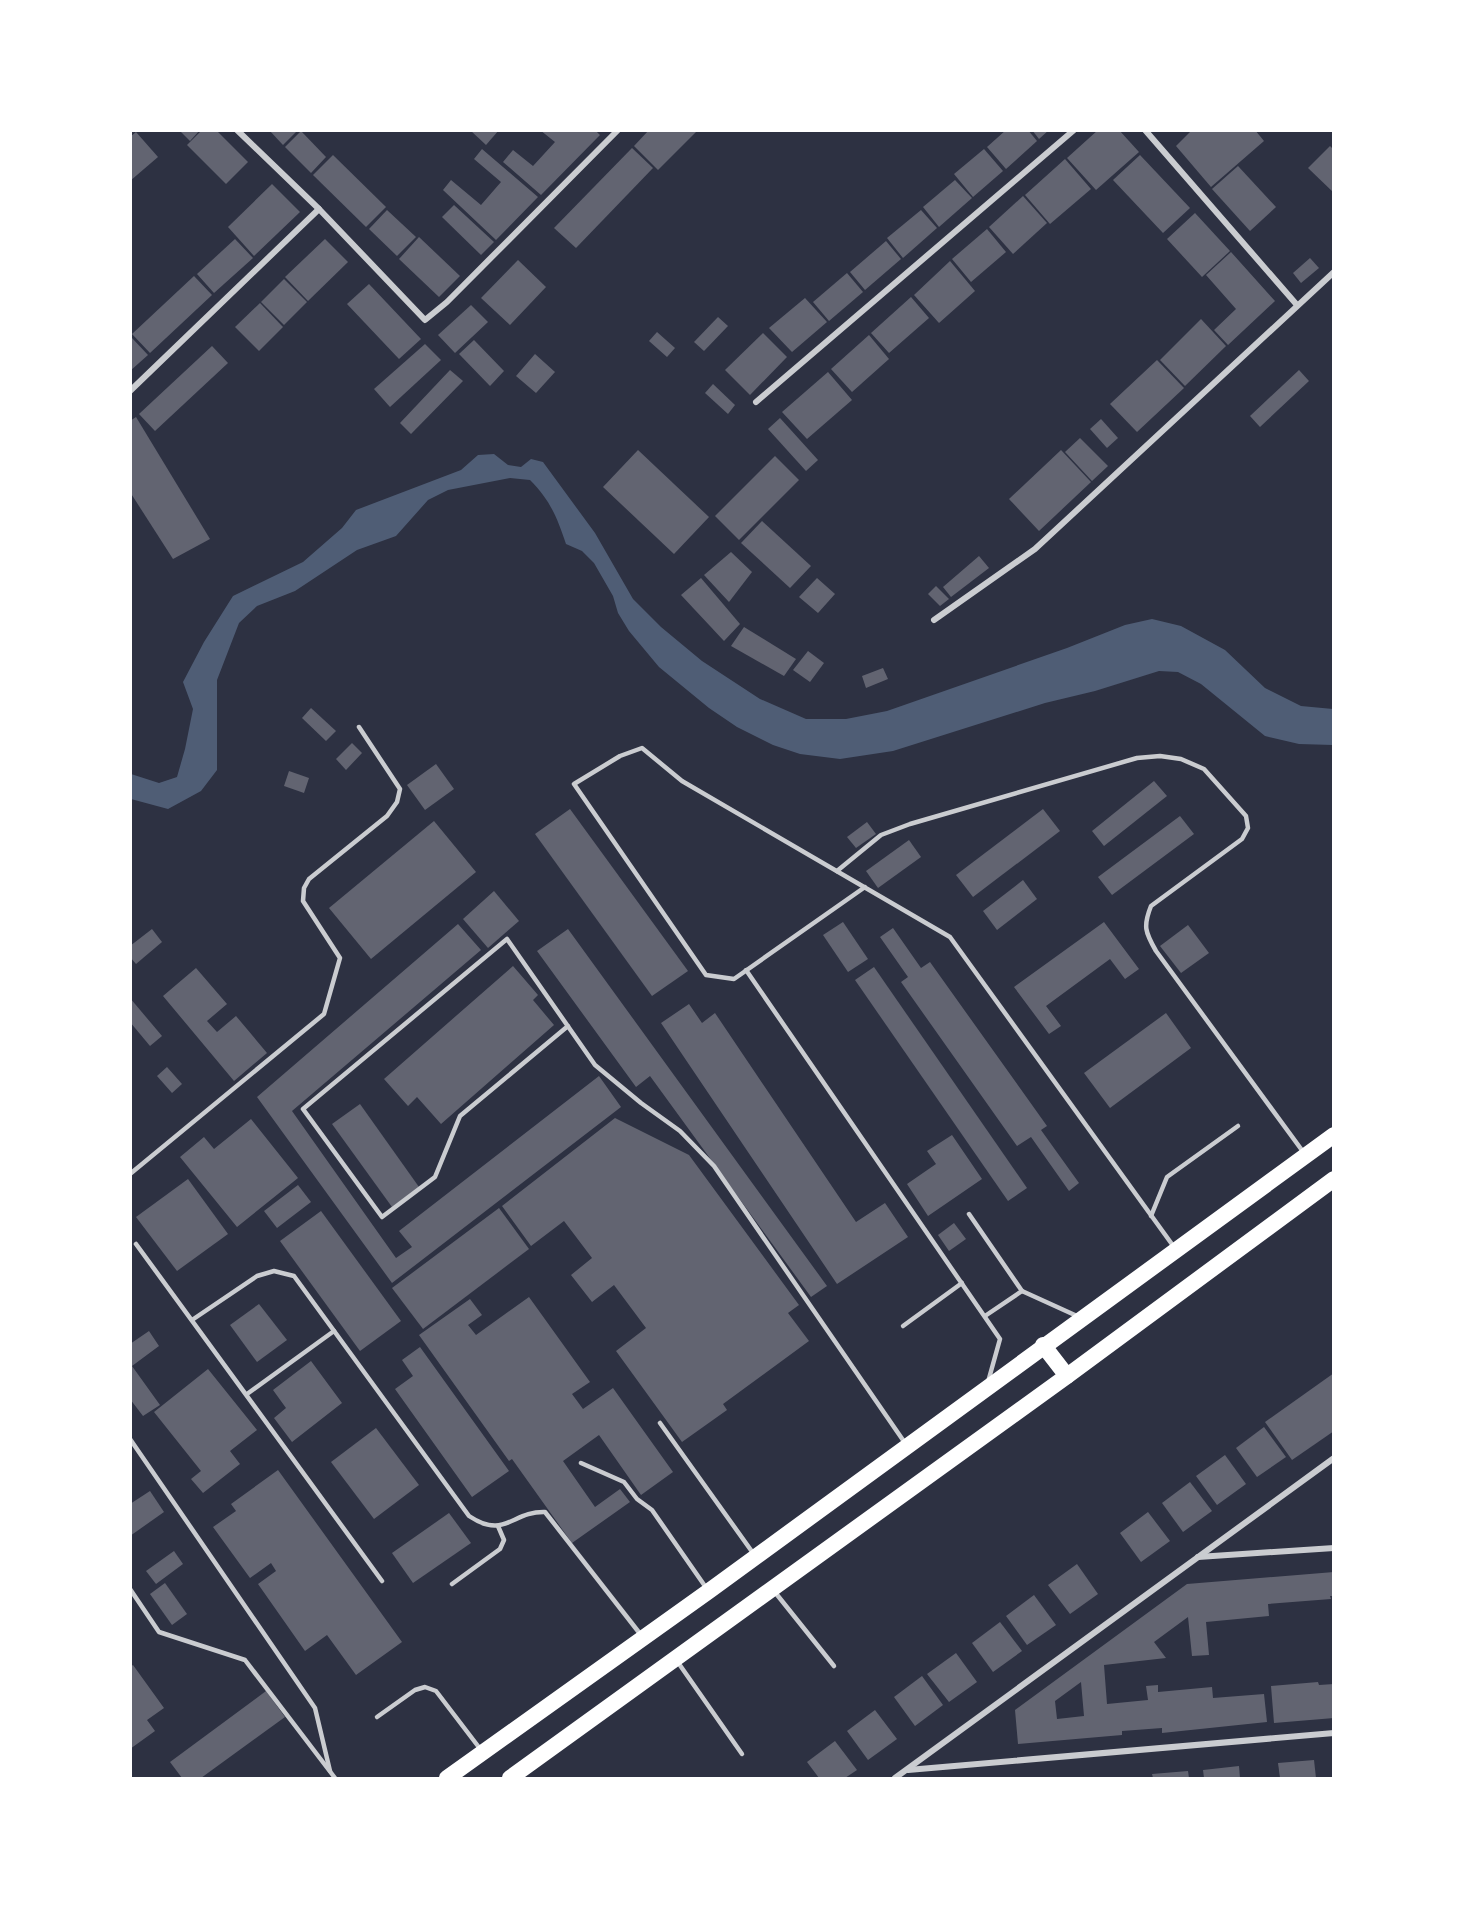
<svg xmlns="http://www.w3.org/2000/svg" width="1464" height="1909" font-family="Raleway,sans-serif">
<style>
.water{fill:#4f5d75}
.building{fill:#626471;fill-rule:evenodd}
.lines{fill:none;stroke-linecap:round;stroke-linejoin:round}
.service{stroke:#caccd0;stroke-width:4.5}
.minor{stroke:#caccd0;stroke-width:6}
.trunk{stroke:#fff;stroke-width:16}
</style>
<rect width="100%" height="100%" fill="#2d3142"/>
<!-- water -->
<path class="water" d="M494,454l14,11 13,2 10,-8 12,3 52,71 38,66 28,28 41,34 58,38 46,20h40l41,-8 180,-63 58,-23 27,-6 29,7 44,24 40,38 36,18 32,3v36l-34,-1 -34,-8 -64,-52 -23,-12 -19,-1 -64,20 -50,12 -152,48 -53,8 -40,-5 -27,-9 -36,-18 -28,-19 -50,-41 -30,-36 -11,-18 -5,-17 -19,-33 -12,-12 -16,-7c-9,-27 -16,-44 -36,-64l-20,-2 -62,12 -20,10 -32,36 -39,14 -62,41 -38,15 -18,17 -22,57v90l-16,21 -33,18 -37,-10v-25l28,9 18,-6 8,-28 8,-40 -10,-27 21,-40 29,-46 70,-34 39,-34 14,-18 105,-40 17,-15z"/>
<!-- building -->
<g class="building">
<polygon points="179,130 200,130 190,141"/>
<polygon points="202,130 216,130 248,162 226,184 187,145"/>
<polygon points="269,130 298,130 283,145"/>
<polygon points="470,130 499,130 486,145"/>
<polygon points="540,130 595,130 600,135 541,195 503,162 513,150 533,166 555,142"/>
<polygon points="649,130 698,130 658,170 634,146"/>
<polygon points="1006,130 1028,130 1037,141 1006,169 987,147"/>
<polygon points="1032,130 1049,130 1039,139"/>
<polygon points="1098,130 1119,130 1139,152 1096,190 1067,158"/>
<polygon points="1192,130 1255,130 1264,141 1211,187 1176,146"/>
<polygon points="301,131 326,157 311,173 285,147"/>
<polygon points="136,132 158,157 130,181 130,137"/>
<polygon points="1330,146 1334,150 1334,193 1308,168"/>
<polygon points="632,148 653,168 576,248 554,228"/>
<polygon points="482,149 538,197 496,240 443,190 451,180 481,205 501,182 474,159"/>
<polygon points="984,149 1003,171 973,197 954,174"/>
<polygon points="333,155 386,207 366,227 313,175"/>
<polygon points="1140,155 1190,208 1163,233 1113,180"/>
<polygon points="1065,159 1091,189 1050,224 1025,195"/>
<polygon points="1238,166 1276,207 1250,231 1212,189"/>
<polygon points="955,180 972,198 939,227 923,207"/>
<polygon points="272,184 300,212 254,256 228,227"/>
<polygon points="1023,196 1047,223 1013,254 989,227"/>
<polygon points="454,205 494,242 481,255 442,217"/>
<polygon points="387,210 416,237 397,256 369,229"/>
<polygon points="921,210 937,228 903,258 887,238"/>
<polygon points="1195,213 1230,251 1202,277 1167,239"/>
<polygon points="987,229 1006,252 971,282 952,259"/>
<polygon points="419,237 460,276 439,297 399,259"/>
<polygon points="235,239 253,258 214,293 197,274"/>
<polygon points="325,239 348,262 308,301 285,277"/>
<polygon points="886,241 901,259 865,290 850,272"/>
<polygon points="1231,252 1275,301 1228,345 1214,330 1236,309 1206,275"/>
<polygon points="1310,258 1319,268 1301,283 1293,273"/>
<polygon points="518,260 546,287 510,325 481,298"/>
<polygon points="950,261 975,291 939,323 914,295"/>
<polygon points="847,273 863,292 829,321 813,302"/>
<polygon points="194,276 212,295 150,353 132,334"/>
<polygon points="284,279 307,302 284,325 261,302"/>
<polygon points="369,284 421,339 399,359 347,304"/>
<polygon points="911,297 929,318 889,353 871,333"/>
<polygon points="805,298 827,322 792,352 769,328"/>
<polygon points="260,303 283,327 259,351 235,327"/>
<polygon points="471,305 488,322 455,353 438,335"/>
<polygon points="718,317 728,326 704,351 694,342"/>
<polygon points="1201,319 1226,346 1185,386 1160,360"/>
<polygon points="657,332 675,348 667,357 649,341"/>
<polygon points="763,333 787,357 750,395 725,370"/>
<polygon points="869,335 889,359 852,392 831,369"/>
<polygon points="132,338 148,355 130,371 130,340"/>
<polygon points="474,340 504,371 490,386 459,354"/>
<polygon points="425,344 441,360 390,407 374,389"/>
<polygon points="212,346 228,363 155,431 139,414"/>
<polygon points="535,354 555,372 536,393 516,376"/>
<polygon points="1157,360 1184,388 1137,432 1110,404"/>
<polygon points="450,370 463,381 411,434 400,423"/>
<polygon points="1299,370 1309,381 1260,427 1250,416"/>
<polygon points="828,372 852,400 807,439 782,412"/>
<polygon points="713,384 735,405 728,414 705,393"/>
<polygon points="136,417 210,539 173,559 130,492 130,421"/>
<polygon points="780,418 818,460 806,471 768,429"/>
<polygon points="1101,419 1118,438 1107,448 1090,429"/>
<polygon points="1080,438 1108,466 1092,481 1065,452"/>
<polygon points="638,450 709,517 674,554 603,487"/>
<polygon points="1061,450 1091,482 1039,531 1009,499"/>
<polygon points="775,456 799,480 739,540 715,516"/>
<polygon points="762,521 811,566 790,588 741,543"/>
<polygon points="731,552 752,572 729,602 704,575"/>
<polygon points="979,556 989,568 951,597 943,587"/>
<polygon points="701,578 740,624 724,641 681,595"/>
<polygon points="817,578 835,594 818,613 799,597"/>
<polygon points="936,586 949,599 940,606 928,594"/>
<polygon points="744,627 796,659 784,676 731,646"/>
<polygon points="808,651 824,663 810,682 793,670"/>
<polygon points="883,668 888,679 866,688 862,676"/>
<polygon points="311,708 336,731 326,741 302,718"/>
<polygon points="352,743 362,753 346,770 336,759"/>
<polygon points="436,764 454,789 425,810 407,785"/>
<polygon points="289,771 309,778 304,793 284,786"/>
<polygon points="1154,781 1167,796 1104,846 1092,831"/>
<polygon points="570,809 688,971 652,996 535,834"/>
<polygon points="1043,809 1060,831 973,897 956,875"/>
<polygon points="1180,816 1194,834 1112,895 1098,877"/>
<polygon points="434,821 476,872 371,959 329,908"/>
<polygon points="867,822 876,834 856,848 847,837"/>
<polygon points="909,840 921,857 878,888 866,871"/>
<polygon points="1023,880 1037,899 997,930 983,911"/>
<polygon points="494,891 519,921 488,948 463,919"/>
<polygon points="843,922 868,959 848,972 823,935"/>
<polygon points="1104,922 1139,969 1125,979 1110,959 1046,1006 1061,1026 1049,1034 1014,987"/>
<polygon points="458,924 481,950 292,1111 396,1258 412,1247 399,1231 599,1076 621,1107 392,1283 257,1097"/>
<polygon points="1188,925 1209,953 1181,973 1160,946"/>
<polygon points="893,928 921,968 930,962 1047,1126 1041,1130 1079,1183 1069,1191 1031,1137 1017,1146 901,982 908,977 880,937"/>
<polygon points="152,929 162,942 136,964 130,957 130,946"/>
<polygon points="568,929 827,1286 811,1297 650,1076 636,1087 537,951"/>
<polygon points="513,966 538,995 533,1000 554,1025 441,1124 417,1097 408,1106 384,1079"/>
<polygon points="874,967 1027,1188 1008,1201 855,980"/>
<polygon points="196,968 227,1004 207,1021 217,1032 236,1016 267,1053 234,1081 163,996"/>
<polygon points="130,998 162,1036 150,1046 130,1022"/>
<polygon points="689,1004 702,1023 715,1013 856,1222 885,1203 908,1237 837,1284 661,1023"/>
<polygon points="1166,1013 1191,1048 1110,1108 1084,1073"/>
<polygon points="167,1067 182,1084 172,1093 157,1076"/>
<polygon points="360,1104 419,1187 392,1207 332,1124"/>
<polygon points="615,1118 689,1155 799,1305 788,1313 809,1341 723,1404 727,1410 682,1442 616,1351 646,1328 614,1285 592,1302 571,1275 592,1258 564,1221 531,1246 502,1206"/>
<polygon points="251,1119 298,1178 237,1227 180,1157 204,1137 214,1149"/>
<polygon points="952,1135 982,1179 928,1216 907,1184 936,1164 927,1151"/>
<polygon points="188,1179 228,1234 177,1271 136,1217"/>
<polygon points="298,1185 311,1202 277,1228 264,1211"/>
<polygon points="499,1208 529,1249 423,1329 392,1288"/>
<polygon points="321,1211 401,1321 360,1351 280,1241"/>
<polygon points="954,1223 966,1239 949,1251 938,1235"/>
<polygon points="529,1297 590,1382 572,1394 583,1409 613,1388 673,1472 641,1495 599,1435 563,1461 595,1507 620,1489 630,1502 572,1543 512,1459 509,1461 419,1335 470,1299 482,1315 468,1325 476,1335"/>
<polygon points="259,1304 287,1340 257,1362 230,1325"/>
<polygon points="149,1331 159,1346 132,1366 160,1405 143,1416 130,1399 130,1344"/>
<polygon points="420,1347 509,1471 472,1497 395,1389 413,1376 402,1360"/>
<polygon points="311,1361 342,1403 292,1442 274,1418 286,1408 273,1390"/>
<polygon points="208,1369 257,1430 230,1451 240,1464 203,1493 191,1479 201,1471 154,1412"/>
<polygon points="1334,1373 1334,1431 1292,1460 1265,1422"/>
<polygon points="1264,1427 1286,1457 1257,1477 1236,1448"/>
<polygon points="376,1428 419,1485 374,1519 331,1462"/>
<polygon points="1225,1455 1246,1484 1217,1505 1196,1476"/>
<polygon points="278,1470 402,1642 356,1675 327,1635 305,1651 258,1584 276,1571 271,1563 250,1578 213,1527 236,1511 231,1504"/>
<polygon points="1190,1482 1212,1511 1183,1532 1162,1503"/>
<polygon points="150,1491 164,1512 130,1536 130,1504"/>
<polygon points="1148,1512 1170,1541 1141,1562 1120,1533"/>
<polygon points="449,1513 471,1543 413,1583 392,1553"/>
<polygon points="174,1551 183,1564 156,1584 146,1571"/>
<polygon points="1077,1564 1098,1594 1070,1614 1048,1585"/>
<path d="M1334,1572v24h-4l1,3 -63,5 1,12 -63,6 3,33 -17,1 -4,-39 -34,25 12,16 -62,7 3,39 41,-4 -2,-14 12,-1v7l54,-5 1,11 51,-4 3,28 -105,11v-5l-40,3v4l-104,9 -3,-34 172,-126zM1081,1682l3,34 -27,3 -2,-18z"/>
<polygon points="165,1583 187,1614 172,1625 150,1594"/>
<polygon points="1034,1595 1056,1625 1027,1645 1006,1616"/>
<polygon points="1000,1622 1022,1651 993,1672 972,1643"/>
<polygon points="956,1653 977,1682 949,1702 927,1674"/>
<polygon points="133,1665 164,1708 147,1720 155,1731 130,1749 130,1667"/>
<polygon points="922,1676 943,1705 915,1726 894,1697"/>
<polygon points="1318,1682 1319,1685 1334,1684 1334,1718 1274,1723 1271,1686"/>
<polygon points="266,1691 285,1717 201,1778 182,1778 170,1762"/>
<polygon points="875,1710 897,1739 868,1760 847,1731"/>
<polygon points="835,1741 857,1770 845,1778 819,1778 807,1762"/>
<polygon points="1314,1760 1316,1778 1280,1778 1278,1763"/>
<polygon points="1239,1766 1240,1778 1204,1778 1203,1770"/>
<polygon points="1188,1771 1189,1778 1153,1778 1152,1774"/>
</g>
<g class="lines">
<!-- service -->
<g class="service">
<path d="M837,871l44,-36 29,-11 227,-66 23,-2 21,3 23,10 42,47 2,12 -6,11 -91,67c-8,20 -6,26 5,45l148,202"/>
<polyline points="865,887 734,979 706,975 574,784 620,756 642,748 682,781 950,937 1174,1247"/>
<polyline points="746,970 1000,1339 988,1382"/>
<polyline points="568,1026 460,1116 435,1177 382,1217 303,1109 507,939 595,1065 641,1103 680,1131 714,1166 905,1443"/>
<polyline points="130,1174 324,1014 340,958 303,901 304,888 309,879 387,816 397,802 400,789 359,727"/>
<polyline points="969,1214 1022,1291"/>
<polyline points="1151,1216 1167,1177 1238,1126"/>
<polyline points="136,1244 382,1581"/>
<polyline points="985,1316 1022,1291 1077,1316"/>
<path d="M192,1320l65,-44 17,-5 20,5 175,240c36,24 43,-5 76,-4l96,123"/>
<polyline points="903,1326 962,1283"/>
<polyline points="247,1394 334,1331"/>
<polyline points="660,1423 753,1553"/>
<polyline points="130,1439 315,1708 330,1771"/>
<polyline points="581,1463 624,1482 637,1499 652,1510 707,1589"/>
<polyline points="452,1584 500,1549 504,1540 498,1526"/>
<polyline points="130,1589 159,1632 245,1660 335,1778"/>
<polyline points="774,1591 834,1666"/>
<polyline points="677,1661 742,1754"/>
<polyline points="377,1717 415,1690 425,1687 436,1691 481,1750"/>
</g>
<!-- minor -->
<g class="minor">
<polyline points="237,130 319,209 425,320 447,302 618,130"/>
<polyline points="1145,130 1297,305"/>
<polyline points="130,391 319,209"/>
<polyline points="756,402 1074,130"/>
<polyline points="934,620 1035,549 1334,272"/>
<polyline points="1198,1557 1334,1548"/>
<polyline points="908,1770 1334,1733"/>
<polyline points="895,1778 1334,1458"/>
</g>
<!-- trunk -->
<g class="trunk">
<polyline points="1043,1345 1067,1376"/>
<polyline points="447,1778 709,1591 1334,1135"/>
<polyline points="510,1778 1067,1376 1334,1179"/>
</g>
</g>
<!-- border -->
<rect width="1464" height="1909" fill="none" stroke="#ffffff" stroke-width="264"/>
</svg>
